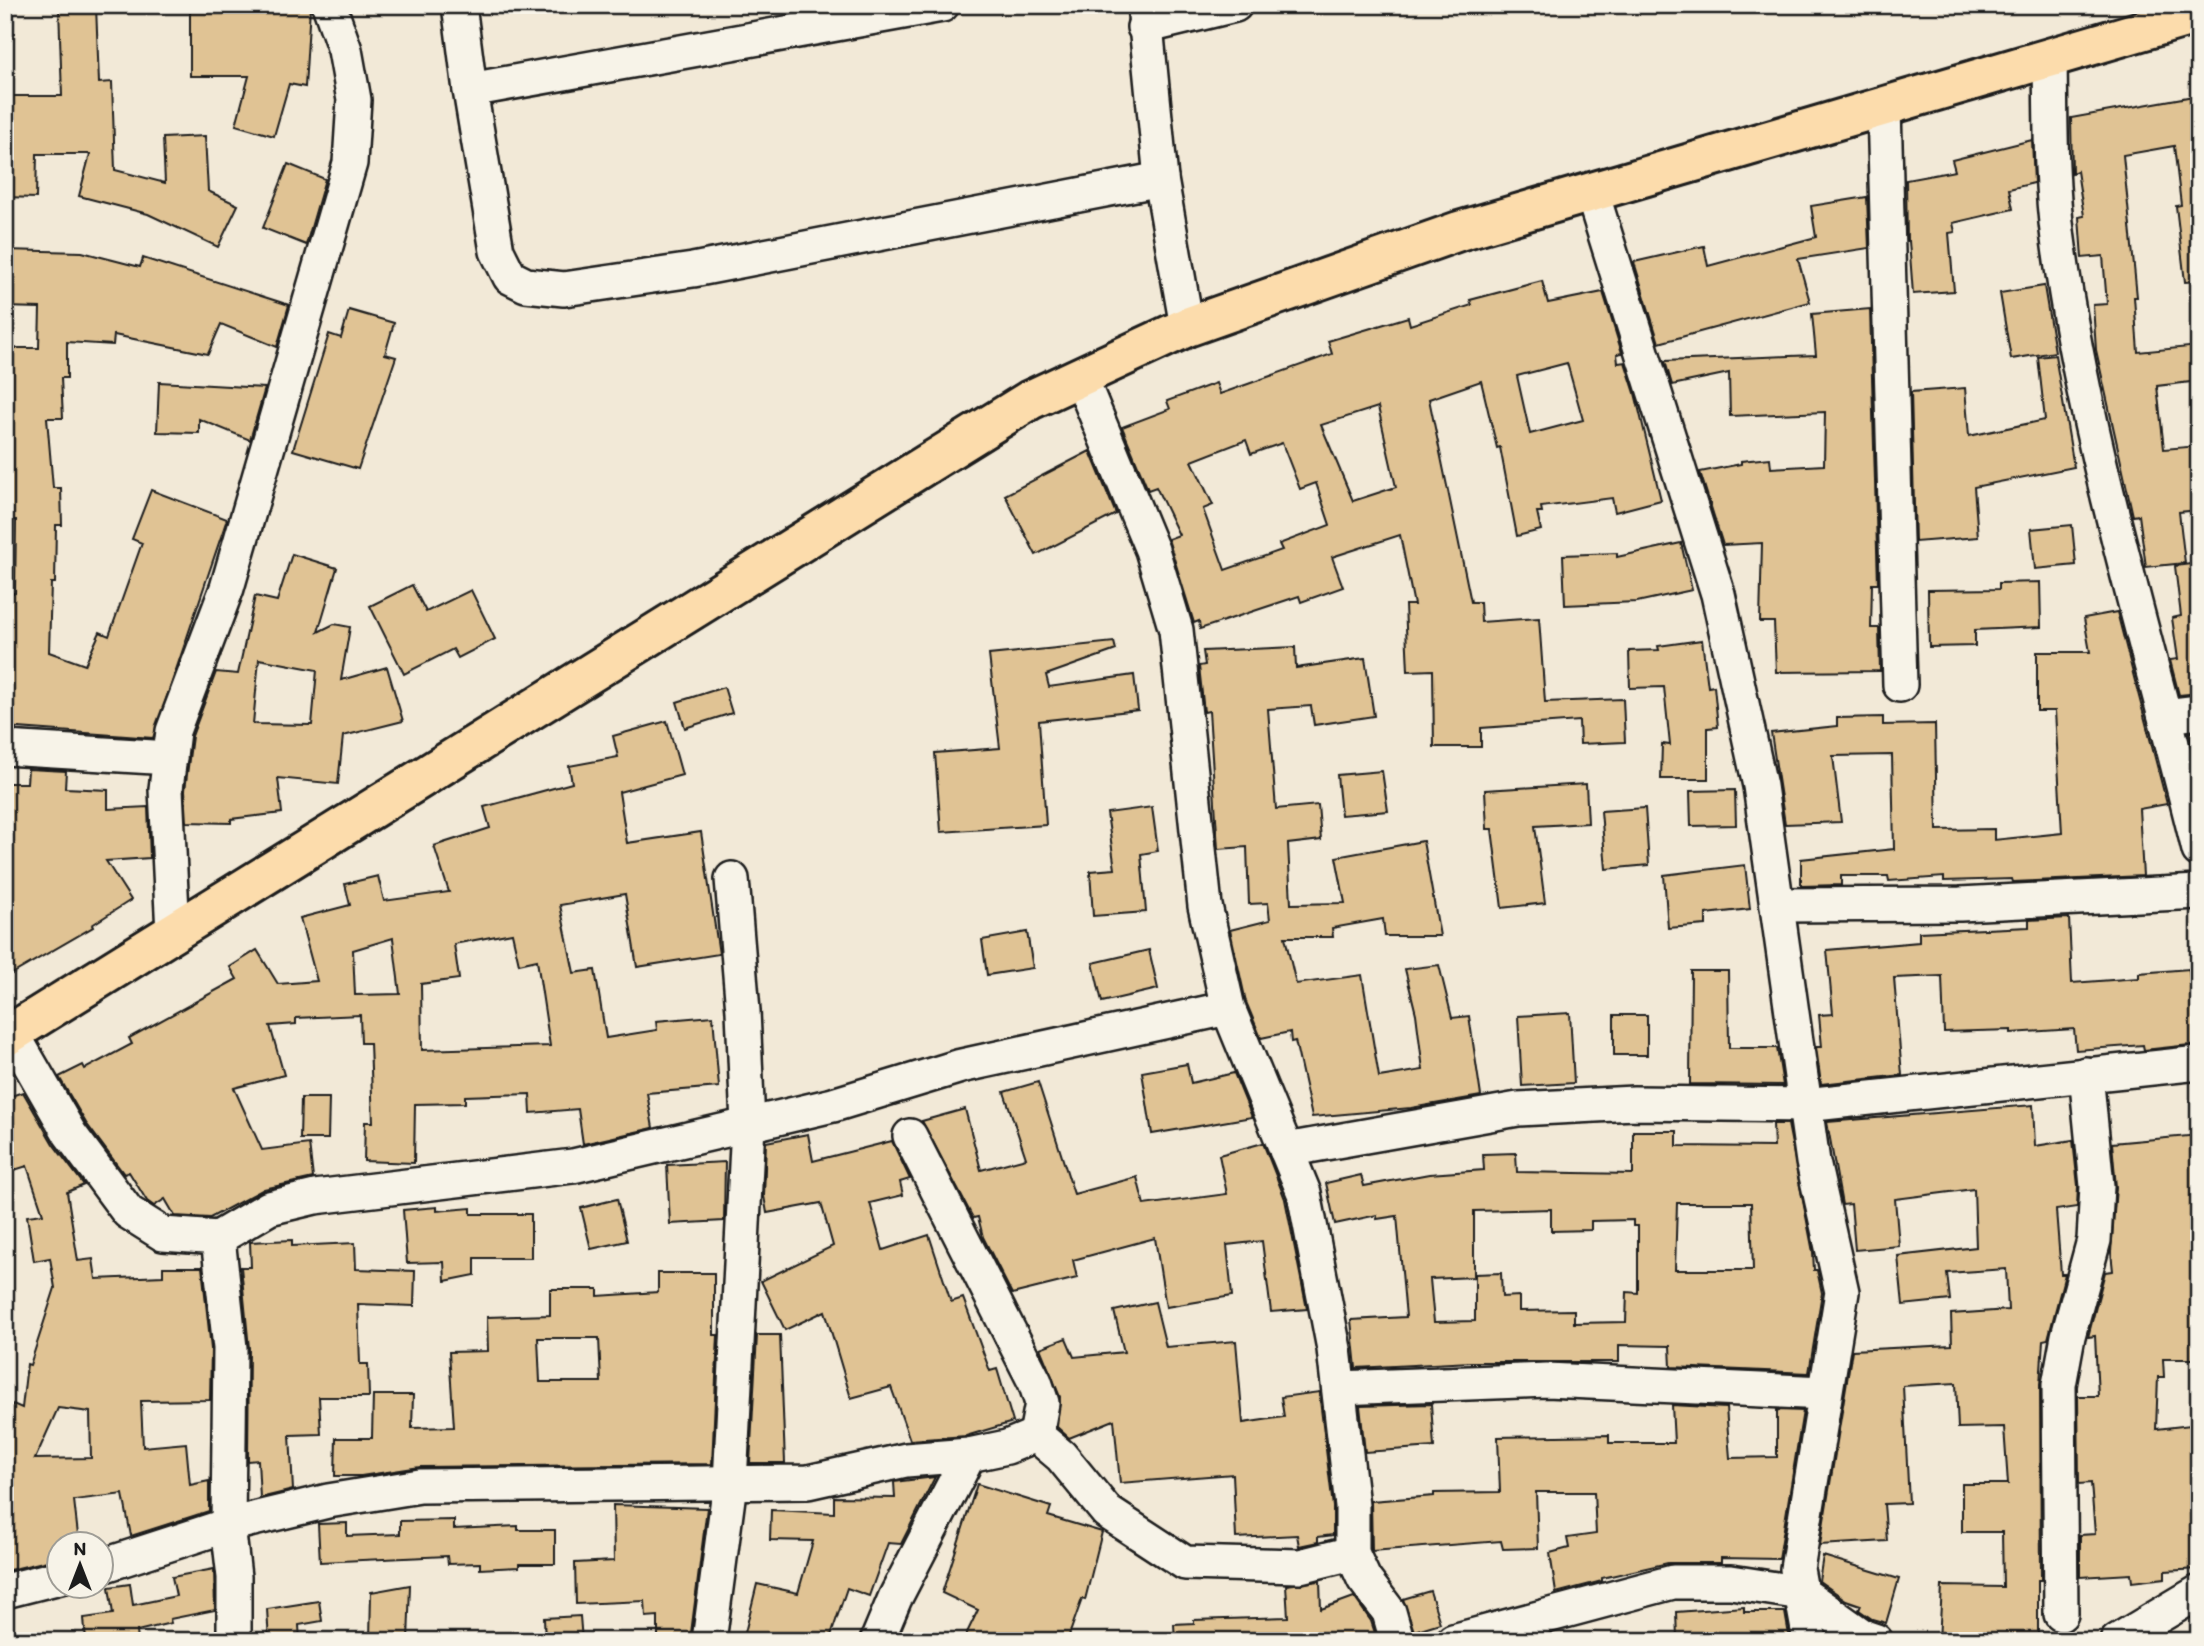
<svg xmlns="http://www.w3.org/2000/svg" width="2204" height="1646" font-family="Itim,sans-serif">
<style>
.building{fill:#e0c394;stroke:#1c1c1c;stroke-width:2;fill-rule:evenodd}
.lines{fill:none;stroke-linecap:round;stroke-linejoin:round}
.minor-casing{stroke:#1c1c1c;stroke-width:38}
.highway-casing{stroke:#1c1c1c;stroke-width:44}
.minor{stroke:#f7f3e8;stroke-width:33}
.highway{stroke:#fcdcac;stroke-width:38}
</style>
<rect width="100%" height="100%" fill="#f2e9d7"/>
<filter id="ink" filterUnits="userSpaceOnUse"><feTurbulence type="fractalNoise" baseFrequency=".0143" numOctaves="2"/><feDisplacementMap in="SourceGraphic" scale="14" xChannelSelector="R" yChannelSelector="G"/><feConvolveMatrix kernelMatrix="1 2 1 2 8 2 1 2 1" color-interpolation-filters="sRGB"/></filter>
<g filter="url(#ink)">
<!-- building -->
<g class="building">
<polygon points="190,5 310,7 305,87 289,84 274,136 236,125 249,76 190,76"/>
<polygon points="96,6 99,83 112,82 115,170 165,183 163,138 205,136 208,191 238,205 218,247 148,214 79,196 90,154 37,154 36,198 5,197 5,153 11,153 11,96 62,96 59,7"/>
<polygon points="2199,95 2199,281 2185,282 2176,206 2181,205 2174,146 2123,155 2137,297 2134,297 2138,352 2199,346 2199,381 2157,386 2164,449 2199,446 2199,510 2179,512 2185,563 2146,567 2139,515 2133,516 2096,350 2093,305 2107,304 2103,256 2082,258 2079,217 2084,216 2077,171 2072,173 2071,118"/>
<polygon points="2032,140 2034,183 2009,189 2013,209 1953,223 1955,232 1949,233 1954,291 1913,294 1909,241 1907,241 1906,180 1955,171 1952,160"/>
<polygon points="288,164 325,179 306,245 263,228"/>
<polygon points="1867,197 1869,248 1798,259 1810,302 1659,343 1634,262 1704,246 1708,266 1816,237 1811,206"/>
<polygon points="5,250 82,252 140,267 143,258 289,305 277,347 221,324 208,354 114,335 113,345 67,342 67,378 61,378 63,418 47,418 53,488 61,488 62,525 56,525 55,583 51,583 49,652 85,665 100,632 109,636 142,543 132,539 151,490 227,519 153,738 5,727 8,684 5,684 5,656 6,645 9,646 11,593 15,593 16,520 5,520 5,348 39,348 40,308 5,307"/>
<path d="M1542,281l6,22 55,-11 19,61 -5,1 1,9 7,-1 10,31 26,107 -46,12 -3,-14 -71,9 1,5h-5l4,18 -24,6 -17,-89 -3,1 -16,-67 -52,18 42,203h9l1,20 58,-4 6,84 78,-3 2,43 -45,2 -1,-23 -98,7v19h-47l-1,-77 -25,1 -3,-66h9l-14,-70 -68,22 11,30 -42,15 -2,-6 -99,33 -1,-8 -5,2 -26,-84 11,-4 -23,-48 -8,3 -26,-63 48,-18 -3,-8 49,-18 4,11 112,-40 -4,-13 80,-24 2,8 62,-20 -2,-5zM1567,363l16,57 -53,14 -13,-58zM1378,407l18,80 -43,14 -32,-76zM1246,440l5,14 31,-11 18,46 16,-6 14,42 -51,19 3,6 -57,20 -22,-61 10,-4 -21,-44z"/>
<polygon points="2044,286 2055,352 2011,359 2000,293"/>
<polygon points="1870,309 1878,584 1872,584 1871,628 1879,628 1880,671 1776,672 1774,622 1760,622 1762,543 1723,545 1700,472 1741,464 1741,461 1770,458 1771,468 1824,465 1825,412 1730,416 1729,373 1672,385 1665,361 1816,355 1812,314"/>
<polygon points="349,310 394,323 385,354 396,357 358,469 293,450 329,334 341,338"/>
<polygon points="2055,355 2074,467 1974,487 1978,537 1915,542 1911,392 1965,388 1969,436 2045,420 2038,357"/>
<polygon points="159,382 265,388 250,440 199,419 199,433 157,432"/>
<polygon points="1090,451 1116,514 1036,555 1005,495"/>
<polygon points="2072,525 2076,565 2035,569 2031,529"/>
<polygon points="1681,543 1692,590 1637,602 1565,605 1563,555 1617,553 1617,557"/>
<path d="M292,554l45,14 -19,64 16,-8 16,3 -9,53 46,-13 16,54 -60,15 -5,48 -60,-6 4,35 -51,6v4l-44,-1 -2,-32 7,-54 24,-64 22,2 17,-78 22,5zM259,659l58,11 -5,55 -59,-1z"/>
<polygon points="2199,563 2199,693 2179,695 2170,660 2178,659 2172,618 2181,616 2175,566"/>
<polygon points="2040,582 2041,627 1975,630 1975,646 1929,647 1928,590 1999,589 1999,583"/>
<polygon points="412,585 426,612 471,590 495,639 458,658 453,649 404,674 370,606"/>
<polygon points="2117,612 2167,804 2139,809 2143,876 2013,882 2012,879 1944,881 1944,877 1889,881 1888,876 1841,876 1841,885 1801,886 1801,859 1894,849 1892,755 1833,756 1841,822 1785,824 1771,733 1837,726 1837,718 1883,717 1883,725 1935,724 1937,830 1994,829 1994,840 2062,833 2055,711 2037,711 2037,652 2090,652 2084,618"/>
<polygon points="1702,640 1708,687 1714,686 1718,727 1708,728 1708,779 1661,779 1662,744 1670,745 1664,687 1630,688 1629,651 1659,650 1658,646"/>
<polygon points="1114,642 1116,650 1046,675 1049,687 1134,675 1138,710 1039,721 1046,825 941,832 935,753 1000,748 989,655"/>
<polygon points="1295,647 1296,668 1365,658 1374,716 1314,725 1311,706 1268,709 1276,809 1318,805 1321,840 1288,844 1291,904 1345,903 1336,857 1423,841 1440,936 1385,936 1383,919 1332,928 1333,937 1285,937 1296,984 1362,975 1379,1077 1423,1070 1416,1014 1405,969 1439,965 1452,1018 1469,1016 1481,1096 1411,1108 1312,1117 1295,1041 1291,1042 1290,1032 1261,1038 1246,1002 1230,930 1270,920 1268,903 1249,904 1247,847 1218,849 1209,711 1204,712 1199,666 1205,665 1203,651"/>
<polygon points="724,687 732,713 685,728 677,702"/>
<path d="M667,721l15,54 -63,17 8,51 74,-11 18,122 -82,13 -12,-73 -65,11 14,68 21,-3 11,68 51,-8 -1,-9 57,-5 6,71 -72,6 6,35 -70,16 -5,-35 -47,4 -1,-19 -65,2v7l-50,1 -1,59 -50,-2 1,-39h8l-3,-79h-9l-1,-28 -64,3v6l-26,2 14,49 -50,13 28,62 47,-6 4,34 -49,11 -54,29 -35,-2 -10,-17 -11,7 -7,-5 -18,-29 -5,2 -38,-51 -27,-46 24,-12 2,4 47,-25 -3,-6 108,-59 -7,-12 27,-17 21,34 39,-3 -17,-63 50,-13 -5,-21 33,-8 6,25 65,-9 -15,-46 56,-18 -6,-21 88,-24 -3,-17 49,-9 -5,-21zM512,933l7,31 18,-4 13,86 -128,4 -1,-66 38,-5 -5,-35zM393,938l7,56 -45,1 -2,-45z"/>
<polygon points="2199,731 2199,748 2193,749 2189,733"/>
<polygon points="28,769 66,771 65,788 108,790 108,809 148,807 150,858 106,861 131,900 92,925 93,927 5,978 5,783 27,783"/>
<polygon points="1382,771 1388,811 1341,815 1337,775"/>
<polygon points="1586,784 1588,823 1535,826 1545,903 1502,908 1492,829 1487,829 1485,790"/>
<polygon points="1735,790 1736,825 1691,826 1690,791"/>
<polygon points="1152,807 1158,851 1141,854 1146,912 1093,916 1090,871 1115,869 1107,813"/>
<polygon points="1645,808 1649,865 1606,869 1601,811"/>
<polygon points="1745,865 1750,909 1706,914 1706,925 1668,928 1664,875"/>
<polygon points="2069,918 2072,983 2139,978 2139,973 2189,969 2193,1009 2199,1008 2199,1044 2144,1050 2143,1045 2076,1050 2074,1029 2011,1033 2011,1030 1944,1032 1942,976 1894,978 1902,1075 1821,1084 1816,1047 1822,1047 1819,1015 1833,1014 1827,950 1919,942 1919,932 2029,927 2029,920"/>
<polygon points="1027,932 1033,968 987,975 982,940"/>
<polygon points="1149,950 1158,989 1102,1002 1093,963"/>
<polygon points="1691,971 1728,971 1729,1048 1777,1048 1783,1085 1690,1084"/>
<polygon points="1570,1013 1574,1083 1522,1086 1518,1016"/>
<rect x="1614" y="1015" width="33" height="40"/>
<polygon points="1187,1064 1191,1083 1234,1073 1252,1117 1152,1134 1142,1072"/>
<polygon points="1038,1082 1074,1194 1137,1177 1144,1205 1227,1194 1219,1155 1263,1143 1285,1199 1307,1309 1271,1312 1262,1241 1227,1245 1232,1296 1166,1307 1155,1238 1073,1260 1077,1278 1012,1294 983,1237 978,1217 973,1218 922,1121 965,1109 981,1170 1026,1158 1004,1092"/>
<path d="M23,1092l30,52 31,41 -17,7 11,69 15,-2 3,20 67,-3v-9h39l9,82 -1,51 -69,1 2,46 43,-4 4,42 19,-4v30l-78,25 -8,-42 -49,6 5,44h-19v14l-55,13v-151l8,-16 9,4 5,-44 3,1 25,-77 -5,-30 -16,3 -7,-45 16,-2 -16,-48 -22,7v-75zM58,1408l32,4 1,46 -56,1z"/>
<polygon points="301,1098 329,1098 328,1139 300,1139"/>
<polygon points="2033,1105 2035,1146 2073,1140 2078,1186 2077,1207 2056,1210 2061,1274 2065,1274 2048,1339 2043,1340 2040,1385 2041,1580 2038,1580 2038,1637 1939,1641 1942,1586 2003,1587 2002,1532 1962,1532 1962,1484 2008,1484 2004,1427 1958,1428 1956,1383 1903,1386 1909,1503 1884,1504 1887,1541 1820,1545 1852,1350 1952,1345 1951,1314 2008,1310 2006,1269 1947,1273 1950,1300 1903,1305 1898,1256 1976,1247 1974,1189 1895,1199 1899,1246 1855,1250 1851,1204 1842,1205 1827,1122"/>
<path d="M1773,1124h15l25,128 1,18h3l5,23 -13,80 -138,-6 -1,-21 -51,-1v17h-148l-115,6 -5,-48 55,-3 -9,-101 -20,3v-4l-42,9 -9,-41 35,-8 3,11 65,-12 55,-4 -1,-16 33,-1 1,19 116,2v-43h44v15l97,1zM1677,1203h74l2,67h-78zM1551,1209v22l40,-1v-9l42,-1v6h5v67l-11,-1 -1,30 -52,1v-13l-55,1v-15l-17,1 -1,-24 -26,1v47l-41,1 -4,-43 44,-2v-66z"/>
<polygon points="808,1134 813,1161 892,1141 910,1179 900,1182 903,1195 870,1203 883,1250 929,1235 951,1302 963,1298 990,1371 997,1369 1013,1422 966,1436 910,1440 891,1387 851,1398 825,1311 785,1330 761,1281 833,1246 821,1203 767,1213 764,1196 766,1142"/>
<polygon points="2199,1135 2199,1359 2163,1359 2164,1377 2158,1377 2156,1429 2199,1424 2199,1569 2165,1571 2165,1578 2132,1582 2131,1574 2080,1577 2080,1535 2095,1534 2091,1483 2079,1484 2078,1396 2098,1396 2095,1336 2088,1337 2105,1272 2113,1271 2111,1252 2116,1187 2112,1143"/>
<polygon points="725,1162 724,1221 670,1224 667,1165"/>
<polygon points="617,1199 627,1241 591,1249 581,1208"/>
<polygon points="437,1207 437,1211 471,1208 471,1214 531,1214 531,1258 475,1258 475,1275 445,1281 444,1262 407,1263 403,1210"/>
<polygon points="292,1240 292,1246 355,1243 356,1269 415,1271 414,1306 358,1304 360,1364 368,1364 369,1397 319,1397 321,1434 290,1435 293,1490 260,1498 258,1460 248,1461 249,1348 241,1267 251,1267 250,1242"/>
<path d="M658,1273h56v62h4l-6,129 -292,3 -59,9h-26l1,-38h36l1,-43h40l-1,33 42,-1 -5,-75 39,-1 -1,-34 63,-2v-26h48v7l60,-4zM538,1338h61l2,44h-61z"/>
<polygon points="1155,1302 1166,1347 1236,1341 1243,1423 1284,1417 1281,1397 1319,1392 1333,1507 1333,1535 1318,1537 1318,1542 1299,1546 1297,1535 1236,1538 1233,1474 1120,1483 1114,1420 1069,1438 1057,1427 1060,1397 1040,1348 1066,1338 1074,1357 1124,1352 1114,1311"/>
<polygon points="757,1335 780,1335 785,1463 750,1463"/>
<polygon points="1431,1404 1434,1447 1365,1452 1360,1406"/>
<polygon points="1672,1405 1726,1408 1730,1458 1777,1457 1777,1410 1803,1411 1779,1559 1721,1558 1721,1563 1668,1563 1602,1578 1602,1581 1556,1593 1550,1553 1569,1548 1567,1538 1596,1534 1594,1492 1536,1492 1538,1548 1503,1549 1501,1541 1372,1551 1371,1501 1434,1496 1434,1493 1500,1492 1498,1437 1609,1435 1609,1443 1674,1443"/>
<polygon points="935,1477 901,1544 888,1543 869,1596 847,1588 829,1641 743,1641 757,1584 798,1593 813,1541 770,1540 771,1510 834,1513 834,1497 895,1498 894,1482"/>
<polygon points="977,1484 1051,1507 1048,1516 1102,1532 1085,1600 1082,1599 1067,1641 963,1641 978,1610 942,1593"/>
<polygon points="613,1505 707,1508 690,1641 658,1641 658,1616 646,1617 645,1601 576,1604 575,1563 614,1561"/>
<polygon points="454,1520 454,1529 518,1526 518,1530 555,1530 555,1564 519,1564 519,1567 480,1569 480,1563 448,1564 447,1556 320,1562 318,1524 347,1523 347,1536 400,1534 400,1521"/>
<polygon points="1823,1556 1899,1579 1886,1623 1872,1619 1859,1610 1861,1605 1846,1600 1819,1581"/>
<polygon points="214,1569 215,1610 170,1619 171,1623 137,1631 138,1641 86,1641 84,1618 113,1614 109,1587 130,1584 133,1605 176,1596 172,1577"/>
<polygon points="1320,1581 1321,1609 1354,1597 1371,1621 1376,1636 1363,1641 1175,1641 1174,1624 1194,1623 1194,1620 1288,1617 1286,1585"/>
<polygon points="410,1585 408,1641 370,1641 371,1592"/>
<polygon points="1430,1591 1440,1623 1414,1631 1403,1599"/>
<polygon points="319,1601 322,1621 299,1625 300,1641 269,1641 267,1609"/>
<polygon points="1744,1607 1744,1612 1785,1612 1790,1641 1717,1641 1717,1636 1677,1638 1676,1612"/>
<polygon points="580,1616 582,1641 545,1641 544,1618"/>
</g>
<g class="lines">
<defs>
<g id="minor">
<polyline points="459,5 470,90 497,251 510,277 526,285 564,289 693,270 1161,179"/>
<polyline points="1144,5 1161,179 1187,327"/>
<polyline points="1144,27 1235,5"/>
<path d="M2050,59c1,60 0,121 8,180 27,207 92,409 141,611"/>
<polyline points="470,90 942,5"/>
<polyline points="1884,108 1900,685"/>
<polyline points="1592,193 1718,594 1760,786 1813,1162 1842,1292 1797,1569 1810,1641"/>
<polyline points="1080,376 1152,550 1176,630 1205,906 1228,1008 1304,1193 1334,1349 1352,1506 1352,1553 1364,1579 1389,1612 1396,1637 1394,1641"/>
<polyline points="2165,716 2199,712"/>
<polyline points="5,748 170,758"/>
<polyline points="1777,905 1960,904 2199,892"/>
<polyline points="173,933 166,789 173,731 227,588 350,163 354,100 345,50 329,5"/>
<polyline points="12,1033 70,1134 128,1212 163,1234 218,1238 269,1208 315,1197 573,1166 833,1105 961,1066 1228,1008"/>
<polyline points="910,1136 1035,1382 1042,1403 1036,1435"/>
<polyline points="1286,1150 1518,1109 1634,1103 1805,1105 2199,1063"/>
<polyline points="218,1238 230,1348 228,1525 234,1577 234,1641"/>
<polyline points="1339,1388 1547,1380 1825,1393"/>
<polyline points="1036,1435 1061,1456 1107,1512 1185,1563 1300,1566 1352,1553"/>
<polyline points="102,1566 228,1525 328,1501 420,1486 808,1482 906,1460 969,1455 1007,1447 1036,1435"/>
<polyline points="5,1591 60,1577"/>
<polyline points="2061,1614 2059,1385 2068,1336 2094,1240 2097,1186 2086,1074"/>
<polyline points="709,1641 730,1483 748,1125 743,1011 732,879"/>
<polyline points="877,1641 895,1598 969,1455"/>
<polyline points="1453,1641 1673,1582 1731,1582 1802,1593 1864,1637 1876,1641"/>
<polyline points="2117,1641 2199,1592"/>
</g>
<polyline id="highway" points="5,1037 1030,400 1187,327 1459,231 2199,14"/>
</defs>
<!-- minor casing -->
<use href="#minor" class="minor-casing"/>
<!-- highway casing -->
<use href="#highway" class="highway-casing"/>
<!-- minor -->
<use href="#minor" class="minor"/>
<!-- highway -->
<use href="#highway" class="highway"/>
</g>
</g>
<!-- margin -->
<rect width="2204" height="1646" fill="none" stroke="#f7f3e8" stroke-width="28"/>
<rect x="14" y="14" width="2176" height="1618" fill="none" stroke="#1c1c1c" stroke-width="2.5" filter="url(#ink)"/>
<!-- north arrow -->
<g transform="translate(80 1565)"><circle r="33" fill="#f7f3e8" stroke="#9f9d96" stroke-width="2"/>
<path d="M0-5L12 26L0 18L-12 26Z" fill="#1c1c1c"/>
<text y="-10" font-size="19" font-weight="bold" text-anchor="middle" fill="#1c1c1c">N</text>
</g>
</svg>
